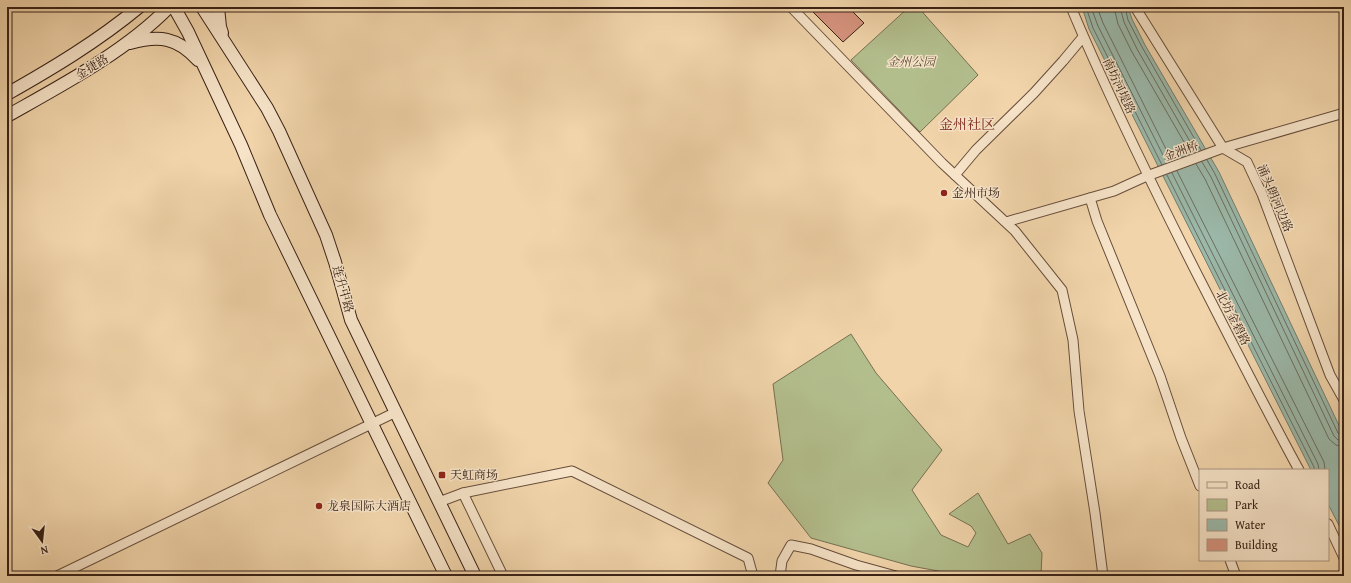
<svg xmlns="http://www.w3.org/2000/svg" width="1351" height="583" font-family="'Gentium Book Plus','Noto Serif SC',serif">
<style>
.green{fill:#b3be8d;stroke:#767052}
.water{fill:#9bb8a9;stroke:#747c6e}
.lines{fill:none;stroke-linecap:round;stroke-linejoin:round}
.shore{stroke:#6a6d60;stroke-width:1}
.building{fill:#d6937e;stroke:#392216}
.street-casing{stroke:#674e3b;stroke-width:11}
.secondary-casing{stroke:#392216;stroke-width:14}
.street{stroke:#f6e3c8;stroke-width:9}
.secondary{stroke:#f6e3c8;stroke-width:12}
.poi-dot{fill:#8f2418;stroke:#f6e3c8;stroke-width:1.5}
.labels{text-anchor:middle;stroke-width:3;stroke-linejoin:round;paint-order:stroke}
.park-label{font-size:12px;font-style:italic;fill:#584934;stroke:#f6e3c8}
.street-label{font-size:12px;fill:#392216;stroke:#f6e3c8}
.poi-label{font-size:12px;fill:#392216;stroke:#f6e3c8;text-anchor:start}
.quarter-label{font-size:14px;fill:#7a1f14;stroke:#f6e3c8}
</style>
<rect width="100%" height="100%" fill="#f1d4aa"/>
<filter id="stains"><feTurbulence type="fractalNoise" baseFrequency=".005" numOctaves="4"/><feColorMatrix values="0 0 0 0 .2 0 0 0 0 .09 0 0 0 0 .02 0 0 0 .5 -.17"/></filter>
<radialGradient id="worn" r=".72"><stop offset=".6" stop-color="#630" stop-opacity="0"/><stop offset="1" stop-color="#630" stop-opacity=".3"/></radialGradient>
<!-- green -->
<g class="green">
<polygon points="909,7 918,7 978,75 920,132 851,60"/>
<polygon points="851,334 876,373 942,450 912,490 941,535 968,547 976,533 971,526 949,514 978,493 1008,544 1030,534 1042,553 1041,576 965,576 911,566 811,538 768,483 783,460 773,384"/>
</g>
<!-- water -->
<polygon class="water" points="1082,7 1128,7 1132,19 1145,45 1219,172 1344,436 1344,535 1328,504 1328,470 1311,470 1089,29"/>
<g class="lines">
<!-- shore -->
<g class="shore">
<polyline points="1086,7 1093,28 1162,165"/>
<polyline points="1091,7 1098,26 1167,163"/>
<polyline points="1097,7 1103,23 1172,161"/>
<polyline points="1114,7 1118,24 1132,52 1191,154"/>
<polyline points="1120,7 1124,22 1137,49 1196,152"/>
<polyline points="1125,7 1128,20 1142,47 1201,150"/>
<polyline points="1207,160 1215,174 1338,433 1341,436 1344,436"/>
<polyline points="1202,162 1211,177 1334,436 1338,440 1344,441"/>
<polyline points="1196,164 1205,179 1329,439 1336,445 1344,447"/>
<polyline points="1177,171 1324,462 1325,470"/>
<polyline points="1172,173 1318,464 1319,470"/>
<polyline points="1167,175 1314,467 1314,470"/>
</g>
</g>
<!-- building -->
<polygon class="building" points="808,7 848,7 864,23 843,42"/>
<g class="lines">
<defs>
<g id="street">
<polyline points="791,7 942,163 1015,231 1062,290 1073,340 1079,411 1095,513 1103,576"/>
<path d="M1071,7c38,91 82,180 126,267 34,66 67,132 102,196"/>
<polyline points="1135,7 1223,148 1247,162 1262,194 1330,375 1344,400"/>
<polyline points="955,175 976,150 1034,93 1063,61 1083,37"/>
<polyline points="1090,198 1097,221 1160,376 1181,438 1200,486"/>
<polyline points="1006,222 1114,191 1147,176 1223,148 1344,113"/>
<polyline points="463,493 503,576"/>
<polyline points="439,502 463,493 572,471 748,558 753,576"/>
<polyline points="1328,524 1344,558"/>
<polyline points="1230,560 1236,576"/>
<polyline points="57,576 396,412"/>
<polyline points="780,576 782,561 791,545 811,549 856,565 896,576"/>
</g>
<g id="secondary">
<polyline points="174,7 188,32 241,145 270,215 446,576"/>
<polyline points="202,7 267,108 279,131 326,235 335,262 351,320 475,576"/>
<polyline points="218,7 220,27 222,33"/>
<path d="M130,43c29,-8 47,-6 68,17"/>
<path d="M7,94c46,-26 91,-53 132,-87"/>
<path d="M7,116c55,-31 118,-64 162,-109"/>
</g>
</defs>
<!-- street casing -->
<use href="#street" class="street-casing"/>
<!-- secondary casing -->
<use href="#secondary" class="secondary-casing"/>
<!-- street -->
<use href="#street" class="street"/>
<!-- secondary -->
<use href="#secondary" class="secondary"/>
</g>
<!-- markers -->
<g class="poi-dot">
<circle cx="944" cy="193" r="4"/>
<rect x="438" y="471" width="8" height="8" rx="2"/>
<circle cx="319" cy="506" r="4"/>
</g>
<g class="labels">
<!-- park labels -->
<g class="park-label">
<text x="911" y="66">金州公园</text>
</g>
<!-- street labels -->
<g class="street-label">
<text transform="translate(92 67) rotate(-32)" y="4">金捷路</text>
<text transform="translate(1119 86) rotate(65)" y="4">南坊河堤路</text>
<text transform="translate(1181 151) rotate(-20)" y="4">金洲桥</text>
<text transform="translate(1275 198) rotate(67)" y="4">涌头朗河边路</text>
<text transform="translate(343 289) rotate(74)" y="4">连升中路</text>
<text transform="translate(1233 318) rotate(63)" y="4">北坊金碧路</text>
</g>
<!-- poi labels -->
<g class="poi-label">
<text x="952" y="197">金州市场</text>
<text x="450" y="479">天虹商场</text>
<text x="327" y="510">龙泉国际大酒店</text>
</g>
<!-- quarter labels -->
<g class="quarter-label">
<text x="967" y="129">金州社区</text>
</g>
</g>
<!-- margin -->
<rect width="1351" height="583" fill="none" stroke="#f1d4aa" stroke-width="24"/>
<rect x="8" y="8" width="1335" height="567" fill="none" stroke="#392216" stroke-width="2"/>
<rect x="12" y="12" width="1327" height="559" fill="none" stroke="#392216"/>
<!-- legend -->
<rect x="1199" y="469" width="130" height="92" fill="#f6e3c8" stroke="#aa9681"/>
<rect x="1207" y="482" width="20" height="6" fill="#f6e3c8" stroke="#aa9681"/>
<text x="1235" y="489" font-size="12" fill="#392216">Road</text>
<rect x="1207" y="499" width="20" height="12" fill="#b3be8d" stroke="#aa9681"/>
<text x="1235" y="509" font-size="12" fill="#392216">Park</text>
<rect x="1207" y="519" width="20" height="12" fill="#9bb8a9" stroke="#aa9681"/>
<text x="1235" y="529" font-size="12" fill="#392216">Water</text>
<rect x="1207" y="539" width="20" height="12" fill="#d6937e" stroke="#aa9681"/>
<text x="1235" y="549" font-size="12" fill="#392216">Building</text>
<!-- north arrow -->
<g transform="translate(42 541) rotate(165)" stroke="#f6e3c8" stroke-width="3" paint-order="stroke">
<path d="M0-3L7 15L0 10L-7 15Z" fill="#392216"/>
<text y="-6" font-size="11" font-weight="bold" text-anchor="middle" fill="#392216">N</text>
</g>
<rect width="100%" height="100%" filter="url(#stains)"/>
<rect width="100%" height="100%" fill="url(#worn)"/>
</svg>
